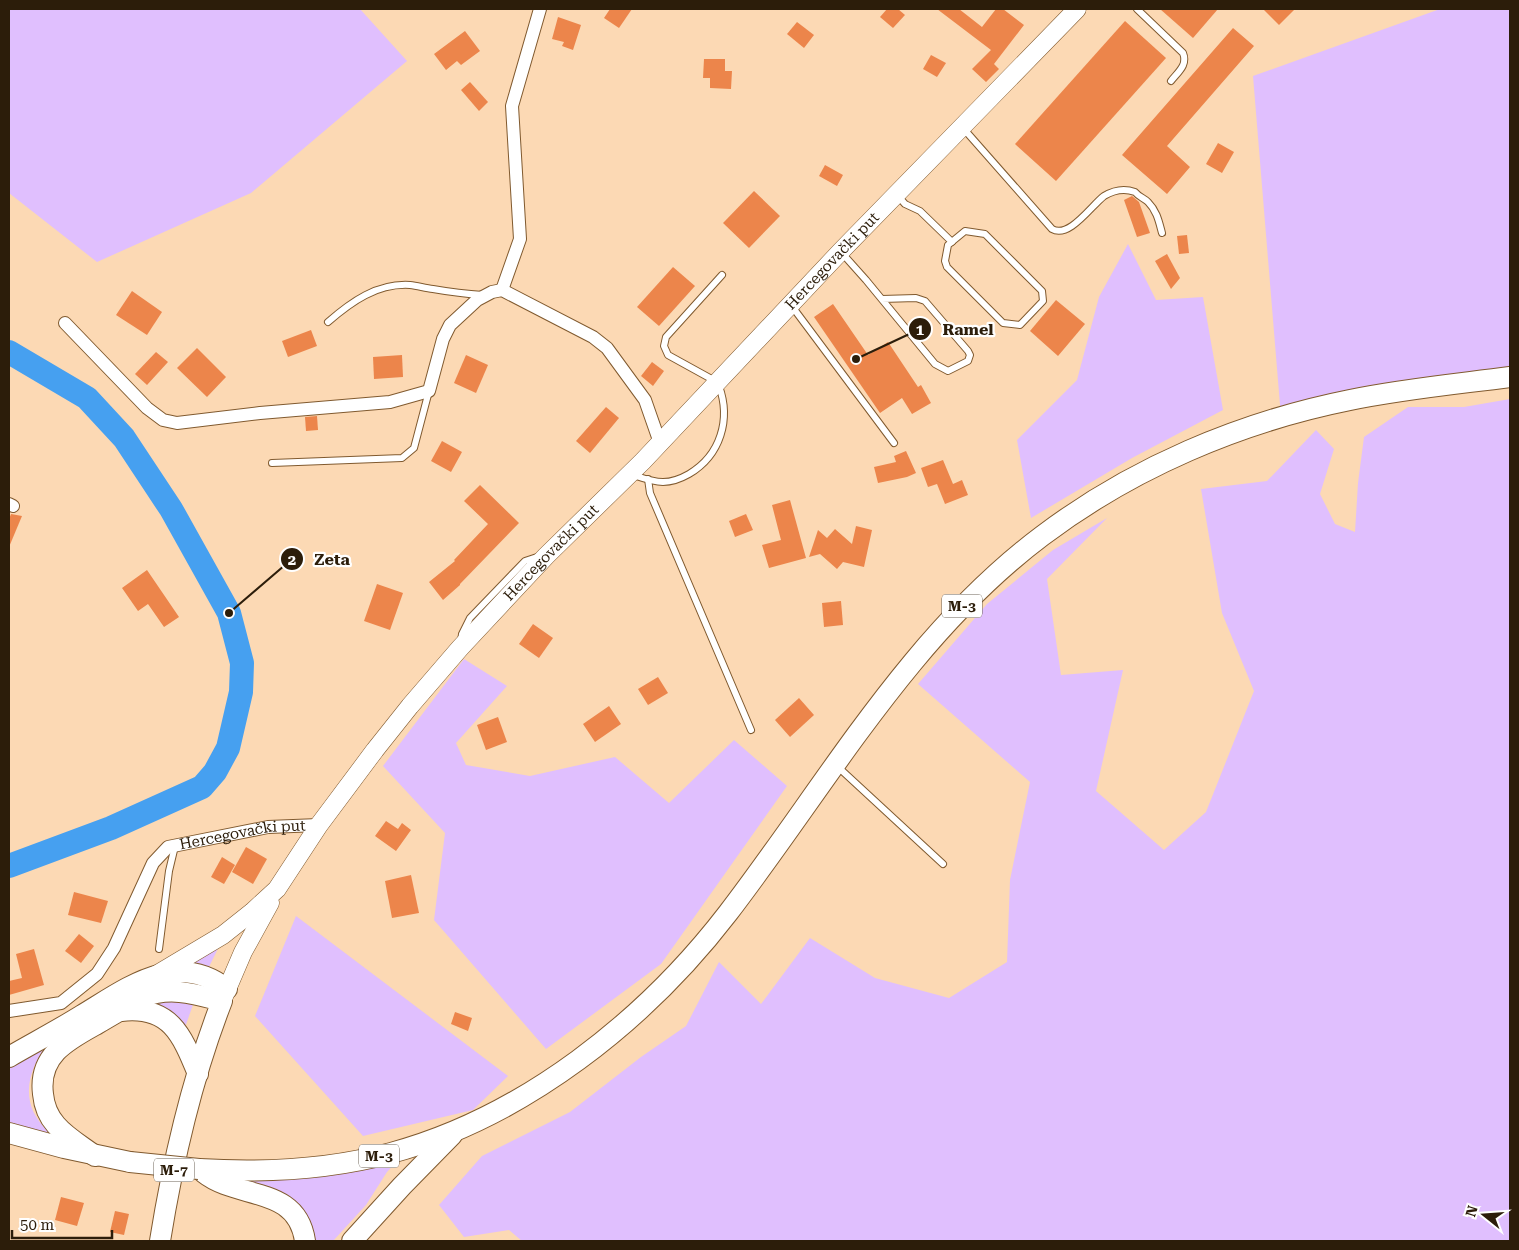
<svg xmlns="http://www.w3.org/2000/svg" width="1519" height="1250" font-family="'Roboto Serif',serif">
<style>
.green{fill:#e0bffe}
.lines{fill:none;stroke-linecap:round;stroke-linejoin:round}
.river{stroke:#46a0f0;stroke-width:24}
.building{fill:#ec854b}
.lane-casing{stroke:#805a2f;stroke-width:8}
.street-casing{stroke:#805a2f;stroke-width:14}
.secondary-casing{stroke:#805a2f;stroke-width:19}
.primary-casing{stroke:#805a2f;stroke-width:22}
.lane{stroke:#fff;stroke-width:6}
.street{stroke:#fff;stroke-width:12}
.secondary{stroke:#fff;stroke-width:18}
.primary{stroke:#fff;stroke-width:20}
.primary-bridge-casing{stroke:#805a2f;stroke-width:22;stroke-linecap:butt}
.primary-bridge{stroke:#fff;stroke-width:20}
.labels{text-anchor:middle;stroke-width:4.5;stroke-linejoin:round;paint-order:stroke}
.shield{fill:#fff;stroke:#6b6154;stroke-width:1}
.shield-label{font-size:14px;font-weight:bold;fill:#2c1d0a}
.street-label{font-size:15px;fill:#2c1d0a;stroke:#fff}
.leader{fill:none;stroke:#2c1d0a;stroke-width:2}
.callout-dot{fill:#2c1d0a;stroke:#fff;stroke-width:2}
.mark-label{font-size:15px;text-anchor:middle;font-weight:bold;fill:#fff}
.callout-label{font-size:16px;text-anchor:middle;font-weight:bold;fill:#2c1d0a;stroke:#fff;stroke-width:4.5;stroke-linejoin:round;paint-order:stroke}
</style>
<rect width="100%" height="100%" fill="#fcd9b4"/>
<!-- green -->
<g class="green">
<polygon points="9,9 360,9 407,61 251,193 97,262 9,193"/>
<polygon points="1440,9 1510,9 1510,377 1281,417 1253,76"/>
<polygon points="1128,244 1156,300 1203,297 1223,410 1132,458 1031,518 1017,440 1077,380 1099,297"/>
<polygon points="1510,399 1510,1241 522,1241 509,1230 464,1237 439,1205 482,1156 570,1112 641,1057 686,1026 719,962 761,1004 810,938 875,978 949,998 1007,962 1010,880 1030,782 918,684 987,604 1053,550 1107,518 1047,579 1061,675 1123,670 1096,791 1164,850 1206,812 1254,691 1222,613 1201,489 1267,481 1316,430 1334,449 1320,494 1335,524 1355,532 1358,483 1364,437 1408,407 1464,407"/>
<polygon points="464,659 507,686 456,743 466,765 530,776 615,757 669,803 734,740 787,786 661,964 546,1049 434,920 445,833 383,766"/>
<polygon points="296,916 508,1076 473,1110 363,1136 255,1016"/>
<polygon points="228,928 208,969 199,964 188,962"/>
<path d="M144,980l57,2 -151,59c-23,28 -32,63 -2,90l-1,3 -38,-12v-65z"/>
<polygon points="149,995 195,999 183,1033 150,1004"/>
<polygon points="404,1154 387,1172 366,1205 333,1241 304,1241 303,1226 237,1178"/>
</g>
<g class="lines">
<!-- river -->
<polyline class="river" points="9,352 87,398 124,438 171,509 229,613 242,663 241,692 228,748 215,772 202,787 111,828 9,866"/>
</g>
<!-- building -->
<g class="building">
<polygon points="610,9 632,9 619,28 604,18"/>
<polygon points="887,9 898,9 905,15 893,28 880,17"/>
<polygon points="937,9 959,9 982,27 996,9 1003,9 1024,25 994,64 999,69 986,82 972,69 991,50"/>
<polygon points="1160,9 1218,9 1193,38"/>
<polygon points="1263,9 1295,9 1279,25"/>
<polygon points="558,17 581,25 573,50 562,46 564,42 552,39"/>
<polygon points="1125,21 1166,58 1056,181 1015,144"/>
<polygon points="797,22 814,35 804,48 787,34"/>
<polygon points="1233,28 1254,46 1167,146 1190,167 1167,194 1122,155"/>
<polygon points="465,31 480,51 461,65 457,61 446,70 434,54"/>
<polygon points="931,55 946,63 937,77 923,69"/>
<polygon points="704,59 725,59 725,71 732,71 731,89 710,88 710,78 703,78"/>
<polygon points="470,82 488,102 479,111 461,90"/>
<polygon points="1218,143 1234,152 1222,173 1206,164"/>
<polygon points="825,165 843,175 837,186 819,176"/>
<polygon points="754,191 780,216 749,248 723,223"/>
<polygon points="1132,196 1139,202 1150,233 1137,237 1124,200"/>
<polygon points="1187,235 1189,253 1179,254 1177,236"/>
<polygon points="1167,254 1180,278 1171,289 1155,261"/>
<polygon points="673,267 695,286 659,326 637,307"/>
<polygon points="132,291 162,312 147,335 116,315"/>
<polygon points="1056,300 1085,324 1058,356 1030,331"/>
<polygon points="833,304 868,355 888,342 918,387 921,385 931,403 912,414 902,398 880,413 814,317"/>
<polygon points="311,330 317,346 288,357 282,341"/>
<polygon points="197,348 226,377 207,397 177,368"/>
<polygon points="156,352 168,362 147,385 135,374"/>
<polygon points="402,355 403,377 374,379 373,357"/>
<polygon points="466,355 488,365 476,393 454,383"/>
<polygon points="652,362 664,371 653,386 641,376"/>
<polygon points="606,407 619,418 590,453 576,441"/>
<polygon points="317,416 318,430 306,431 305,417"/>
<polygon points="442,441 462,452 451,472 431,461"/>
<polygon points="906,451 916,473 907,477 878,483 874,467 896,462 894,456"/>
<polygon points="943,460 953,484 962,480 968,495 945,504 937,484 928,487 921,468"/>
<polygon points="480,485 519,523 460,584 460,585 443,600 429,582 455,561 454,560 488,524 464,501"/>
<polygon points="790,500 806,558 769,568 762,545 781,540 772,505"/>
<polygon points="11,514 22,516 9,547 9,519"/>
<polygon points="746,514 753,530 735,537 729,521"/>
<polygon points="856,526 872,530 864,567 843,562 837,569 820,554 809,557 818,530 827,538 835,529 852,544"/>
<polygon points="147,570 179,617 164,627 148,604 138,611 122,588"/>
<polygon points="377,584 403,593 390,630 364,621"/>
<polygon points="841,601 843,625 824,627 822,603"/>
<polygon points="533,624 553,638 539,658 519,644"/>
<polygon points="658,677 668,693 648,705 638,689"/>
<polygon points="799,698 814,715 790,737 775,720"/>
<polygon points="609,706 621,724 595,742 583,724"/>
<polygon points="498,717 507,742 486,750 477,725"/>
<polygon points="386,821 398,829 402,823 411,830 396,851 375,836"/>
<polygon points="246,847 267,859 253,884 232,872"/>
<polygon points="222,857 235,865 224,884 211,877"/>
<polygon points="411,875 419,913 392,918 385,881"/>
<polygon points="74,892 108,901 101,923 68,915"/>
<polygon points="79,934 94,946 81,963 65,951"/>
<polygon points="34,949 44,985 9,995 9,981 22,978 16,954"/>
<polygon points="455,1012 472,1018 468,1031 451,1024"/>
<polygon points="61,1197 84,1203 77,1226 55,1220"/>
<polygon points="115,1211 129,1214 124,1235 110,1232"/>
</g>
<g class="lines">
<defs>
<g id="lane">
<path d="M1137,9l46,44c5,12 -5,19 -12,28"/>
<path d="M963,128l89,101c17,10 39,-23 52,-33 10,-6 20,-8 31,-4 4,5 9,6 13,10 9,9 11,20 14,31"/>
<polyline points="898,196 905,204 920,211 952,242"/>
<polygon points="965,231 985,234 1042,291 1043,301 1020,325 1003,323 947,267 945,261 948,245"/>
<polyline points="841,252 866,280 935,364 948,371 968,361 970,355 968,351 925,301 916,298 882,299"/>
<polyline points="791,305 894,443"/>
<path d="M328,322c23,-20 49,-39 82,-37 8,1 15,3 23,4 17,3 33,5 50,6"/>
<polyline points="272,463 402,458 414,448 429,391"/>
<path d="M633,475c9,3 20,7 30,7 9,0 19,-4 26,-8 32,-19 42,-55 30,-88l-2,-4 -49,-27 -4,-9 2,-9 56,-62"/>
<polyline points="648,479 650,493 751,730"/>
<polyline points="461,641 462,634 470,618 525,561 540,556"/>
<polyline points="838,767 943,864"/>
<polyline points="159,949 169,871 175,846"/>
</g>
<g id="street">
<polyline points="502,290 520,239 512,106 540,9"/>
<polyline points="65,323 147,408 163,420 177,423 260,413 390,402 429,391 443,339 450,325 477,300 492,292 502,290 593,337 607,348 645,400 660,443"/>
<polyline points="9,504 13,506"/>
<path id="s1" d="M9,1011l52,-8 36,-29 17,-26 39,-85 15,-16 100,-20 51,-2"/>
</g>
<g id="secondary">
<path id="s2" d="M156,975l67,-40 29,-23 25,-23 42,-64 56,-75 35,-44 50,-58 86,-92 97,-95 198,-210 236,-242"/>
<polyline points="222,1001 243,952 270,903"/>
</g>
<g id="primary">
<path d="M121,1011c49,-6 61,24 77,63"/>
<path d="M9,1057c24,-14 49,-27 73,-42 45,-27 94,-66 145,-26"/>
<polyline points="9,1133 64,1148 130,1162"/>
<path d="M95,1156c-13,-10 -29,-19 -39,-31 -8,-9 -12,-20 -13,-31 -5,-39 25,-54 54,-70 15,-9 31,-18 46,-27 27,-11 52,-3 79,4 -30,77 -49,159 -62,240"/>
<path d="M199,1169c65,4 129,1 192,-16 133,-36 254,-132 337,-240 99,-129 182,-278 314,-377 90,-68 198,-114 308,-136 53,-11 107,-16 160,-23"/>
<path d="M204,1173c34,27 93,12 101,68"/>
<polyline points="352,1241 402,1186 452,1135"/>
</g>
</defs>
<!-- lane casing -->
<use href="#lane" class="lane-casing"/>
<!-- street casing -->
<use href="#street" class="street-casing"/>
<!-- secondary casing -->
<use href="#secondary" class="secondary-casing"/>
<!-- primary casing -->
<use href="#primary" class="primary-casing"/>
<!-- lane -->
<use href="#lane" class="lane"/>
<!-- street -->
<use href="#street" class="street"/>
<!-- secondary -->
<use href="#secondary" class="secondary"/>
<!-- primary -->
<use href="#primary" class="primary"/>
<defs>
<polyline id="primary-bridge" points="130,1162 199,1169"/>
</defs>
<!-- primary-bridge casing -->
<use href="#primary-bridge" class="primary-bridge-casing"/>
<!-- primary-bridge -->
<use href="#primary-bridge" class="primary-bridge"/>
</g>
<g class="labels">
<!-- shield labels -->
<g class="shield">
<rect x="942" y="594.5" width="40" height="23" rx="4"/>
<rect x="359" y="1144.5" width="40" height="23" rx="4"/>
<rect x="154" y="1158.5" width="40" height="23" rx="4"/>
</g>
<g class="shield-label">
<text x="962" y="611">M-3</text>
<text x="379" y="1161">M-3</text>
<text x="174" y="1175">M-7</text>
</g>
<!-- street labels -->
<g class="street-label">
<text dy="5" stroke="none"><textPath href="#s2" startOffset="989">Hercegovački put</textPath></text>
<text dy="5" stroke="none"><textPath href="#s2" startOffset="584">Hercegovački put</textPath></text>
<text dy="5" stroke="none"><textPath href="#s1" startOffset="321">Hercegovački put</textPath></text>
</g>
</g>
<!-- callouts -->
<path class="leader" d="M856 359L920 329M229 613L292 559"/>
<g class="callout-dot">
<circle cx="856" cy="359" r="5"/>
<circle cx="229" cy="613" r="5"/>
<circle cx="920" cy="329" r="12"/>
<circle cx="292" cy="559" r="12"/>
</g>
<g class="mark-label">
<text x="920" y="335">1</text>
<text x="292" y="565">2</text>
</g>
<g class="callout-label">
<text x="968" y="335">Ramel</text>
<text x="332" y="565">Zeta</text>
</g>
<!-- border -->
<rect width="1519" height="1250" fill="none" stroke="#2c1d0a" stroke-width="20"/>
<!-- north arrow -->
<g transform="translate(1484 1215) rotate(287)" stroke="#ffffff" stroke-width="4" paint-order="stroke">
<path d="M0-4L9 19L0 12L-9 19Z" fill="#2c1d0a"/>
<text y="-8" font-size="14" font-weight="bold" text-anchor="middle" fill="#2c1d0a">N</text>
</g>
<!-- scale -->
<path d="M12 1230v8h100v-8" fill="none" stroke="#2c1d0a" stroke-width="2.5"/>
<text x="20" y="1230" font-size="15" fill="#2c1d0a" stroke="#ffffff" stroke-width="4" paint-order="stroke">50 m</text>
</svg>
